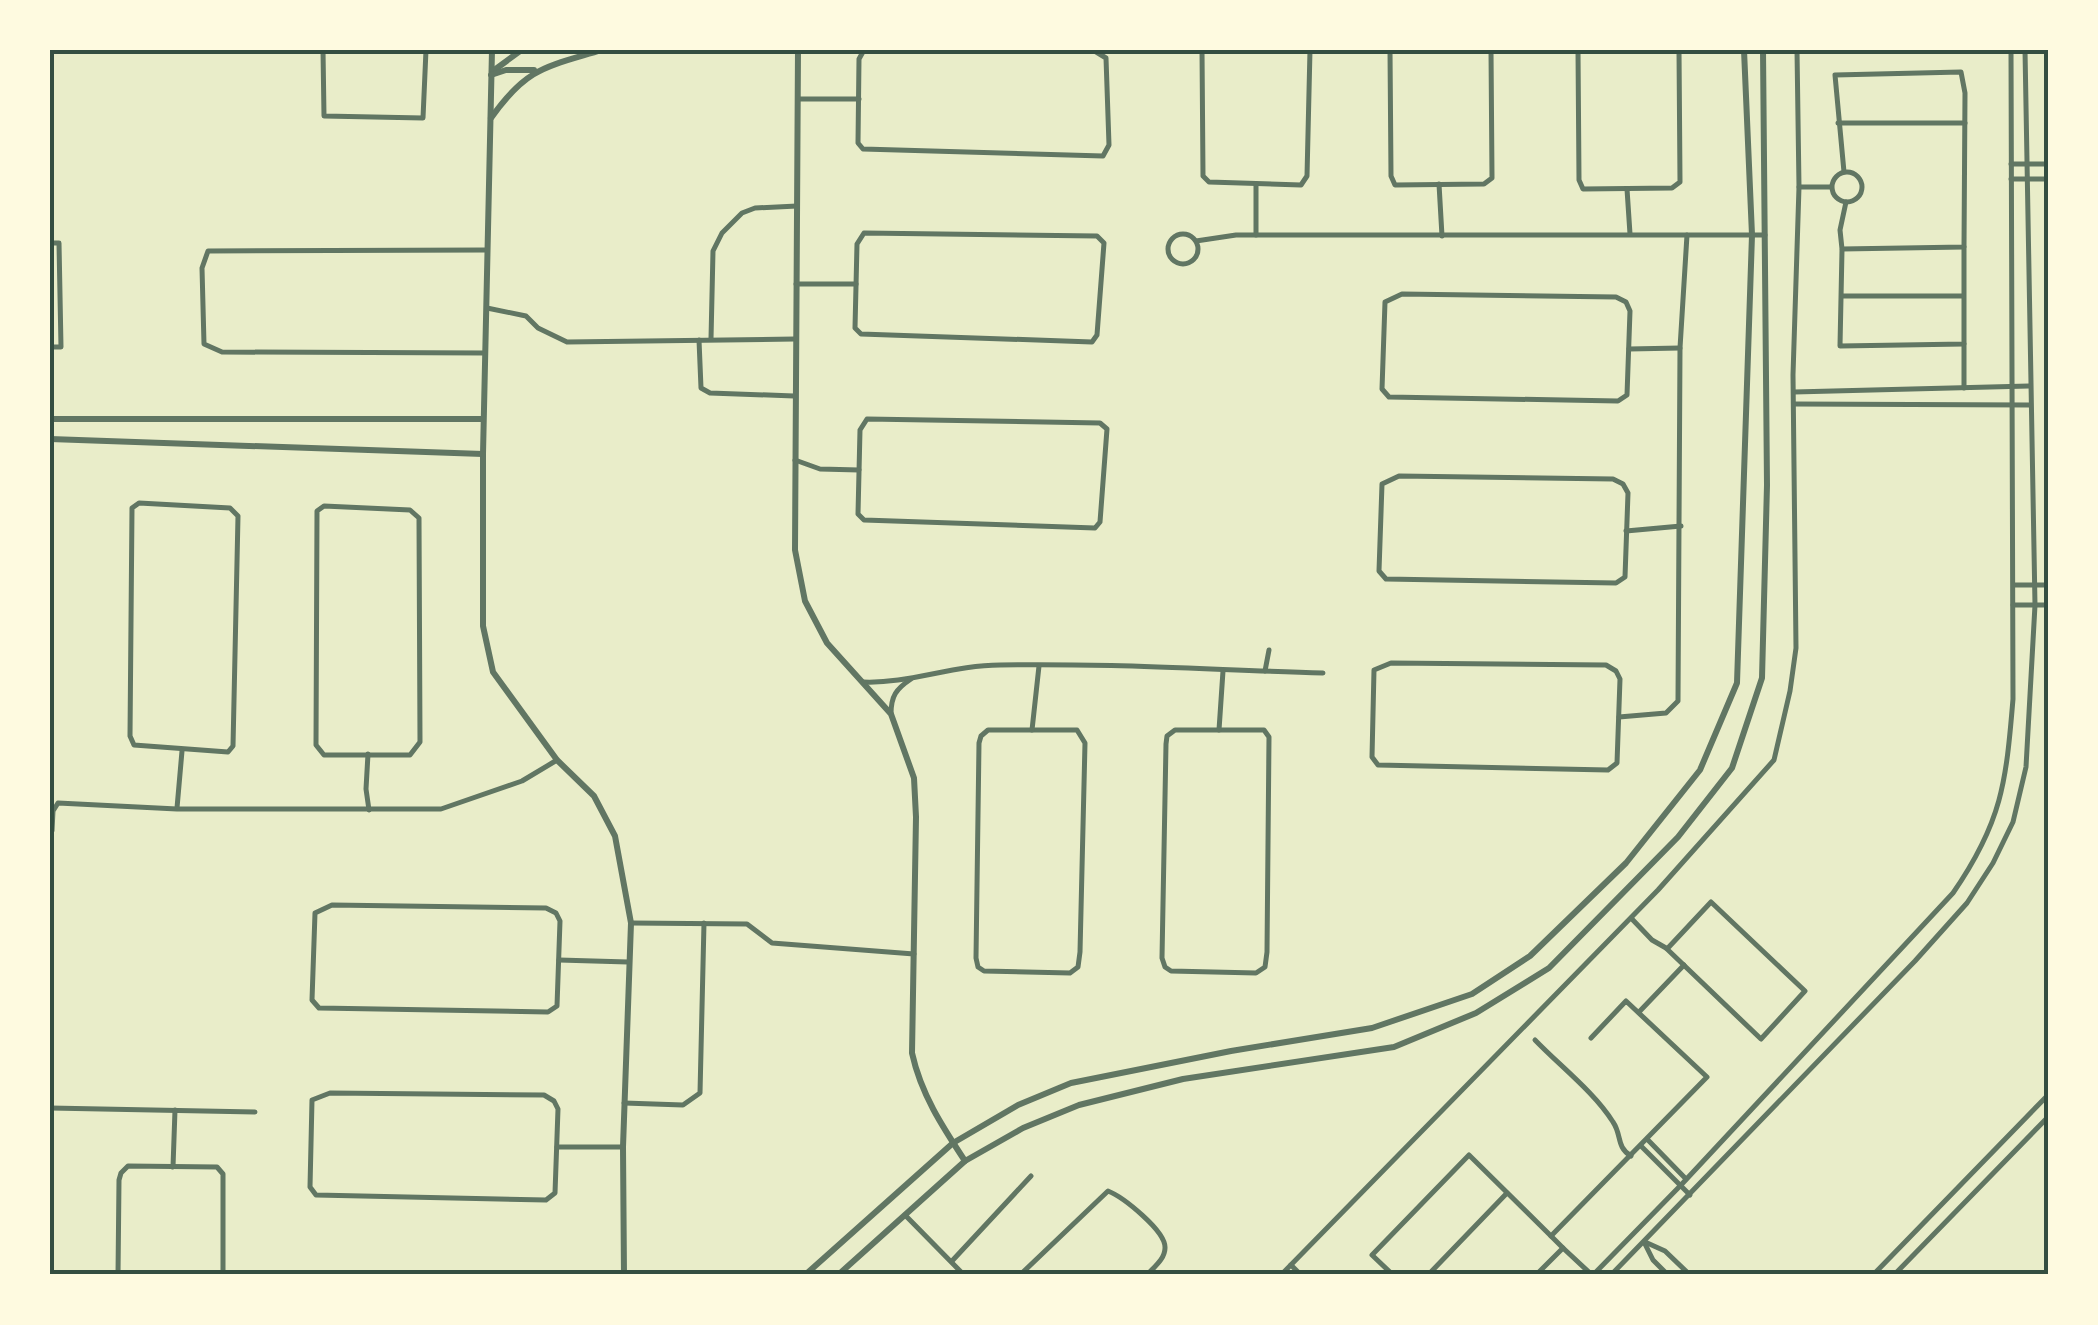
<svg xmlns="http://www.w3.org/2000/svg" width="2098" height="1325" font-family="'Noto Sans',sans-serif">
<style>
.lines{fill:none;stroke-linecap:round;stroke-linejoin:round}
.minor{stroke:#617663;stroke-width:5}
.tertiary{stroke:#617663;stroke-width:6}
.neatline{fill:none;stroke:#344e41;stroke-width:4}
</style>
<rect width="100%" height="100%" fill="#e9edc9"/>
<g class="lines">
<!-- minor -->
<g class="minor">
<polyline points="323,50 324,116 423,118 426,50"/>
<polyline points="864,50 859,59 858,143 863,149 1103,156 1109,145 1106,58 1093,50 1060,50"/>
<polyline points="1202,50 1203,176 1209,182 1301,185 1307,176 1310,50"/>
<polyline points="1390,50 1391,176 1395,185 1484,184 1492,178 1491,50"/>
<polyline points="1578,50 1579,180 1583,189 1672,188 1680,182 1679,50"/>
<polyline points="798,99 859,99"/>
<polyline points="1838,123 1965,123"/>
<polyline points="2011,164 2048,164"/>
<polyline points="1844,172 1835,75 1961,72 1965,93 1964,247 1842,249 1840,230 1846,202"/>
<circle cx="1847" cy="187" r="15"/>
<polyline points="2011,179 2048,179"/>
<polyline points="1256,184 1256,235"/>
<polyline points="1439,184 1442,236"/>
<polyline points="1799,187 1831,187"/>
<polyline points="1627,189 1630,234"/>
<polygon points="864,233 1097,236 1104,243 1097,335 1092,342 861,334 855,328 857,244"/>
<circle cx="1183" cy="249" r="15"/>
<polyline points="1196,241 1236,235 1765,235"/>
<polyline points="50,243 59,243 61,347 50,347"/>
<polyline points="1842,250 1840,346 1964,344 1964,247"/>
<polyline points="796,284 856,284"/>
<polygon points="1402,294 1616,297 1626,302 1630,311 1627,395 1618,401 1389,397 1382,389 1385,302"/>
<polyline points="1843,296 1963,296"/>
<polyline points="487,308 526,316 538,328 567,342 795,339"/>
<polyline points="711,339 713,251 722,233 742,213 755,208 797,206"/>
<polyline points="699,340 701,388 710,393 794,396"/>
<polyline points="1964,344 1964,388"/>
<polyline points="1629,349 1680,348"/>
<polyline points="485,353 222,352 204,344 202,268 208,251 487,250"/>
<polyline points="1794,392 2029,386"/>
<polyline points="1794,404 2029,405"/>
<polygon points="867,419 1100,423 1107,429 1100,522 1095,528 864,520 858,514 860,430"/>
<polyline points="795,460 820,469 859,470"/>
<polygon points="1399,476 1613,479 1623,484 1628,493 1625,577 1616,583 1386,579 1379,571 1382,484"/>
<polygon points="139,503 230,508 238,516 233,746 228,752 134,745 130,736 132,508"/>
<polygon points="324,506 410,510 419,518 420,742 410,755 324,755 316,745 317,511"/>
<polyline points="1626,531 1681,526"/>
<polyline points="2014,585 2048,585"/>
<polyline points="2013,605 2048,605"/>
<polygon points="1391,663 1606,665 1616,671 1620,679 1617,763 1608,770 1378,765 1372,757 1374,670"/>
<polyline points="1265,671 1269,650"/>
<path d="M863,682c45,2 90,-17 137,-17 107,-2 215,5 323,8"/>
<path d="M891,714c0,-18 5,-25 20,-35"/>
<polyline points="1619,717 1666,713 1678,701 1680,348 1687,235"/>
<polygon points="988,730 1077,730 1085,743 1080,952 1078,967 1070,973 984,971 978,967 976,958 979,743 981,736"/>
<polyline points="1032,730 1039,666"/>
<polygon points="1175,730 1264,730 1269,737 1267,952 1265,967 1256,973 1171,971 1165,967 1162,958 1166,744 1167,736"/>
<polyline points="1219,730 1223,671"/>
<polyline points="368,754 366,789 369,810"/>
<polyline points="177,808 182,751"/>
<polyline points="52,831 53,811 58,803 177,809 441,809 522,781 557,760"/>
<polygon points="1711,902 1805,991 1761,1039 1667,949"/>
<polygon points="332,905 546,908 556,913 560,921 557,1006 548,1012 319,1008 312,1000 315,913"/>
<polyline points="1631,918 1652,940 1666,948"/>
<polyline points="631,923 747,924 772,943 914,954"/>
<polyline points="559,960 628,962"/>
<polyline points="1639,1012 1684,965"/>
<path d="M1535,1040c25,26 59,52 78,82 9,13 3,25 18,34"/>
<polygon points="330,1093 544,1095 554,1101 558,1109 555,1193 546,1200 316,1195 310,1187 312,1100"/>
<polyline points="624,1103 683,1105 700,1093 704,923"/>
<polyline points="50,1108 255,1112"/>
<polyline points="1647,1139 1686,1179"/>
<polyline points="1641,1146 1690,1195"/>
<polyline points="557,1147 623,1147"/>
<polyline points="173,1167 175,1110"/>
<polyline points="905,1215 964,1275"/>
<polyline points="1645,1242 1665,1251 1690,1275"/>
<polyline points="1645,1244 1653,1260 1668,1275"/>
<polyline points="1563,1248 1592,1275"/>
<polyline points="952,1261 1031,1176"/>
<polyline points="1291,1265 1301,1275"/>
<polyline points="118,1275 119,1180 121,1173 128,1166 217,1167 223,1174 223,1275"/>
<polyline points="323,1275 489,1275"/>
<path d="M1020,1275l88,-84c15,6 58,40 57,57 0,11 -11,19 -18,27"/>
<polyline points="1281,1275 1658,890 1774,760 1790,691 1796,648 1793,375 1799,187 1797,50"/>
<polyline points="1393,1275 1372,1255 1469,1155 1551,1236 1707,1077 1626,1001 1591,1038"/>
<polyline points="1428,1275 1507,1193"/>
<polyline points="1536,1275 1563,1248 1551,1236"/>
<path d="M1593,1275l88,-90 272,-292c49,-71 53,-110 60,-194l-2,-649"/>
<polyline points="1611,1275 1915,961 1967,903 1993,863 2013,822 2026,767 2035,605 2025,50"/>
<polyline points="1873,1275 2048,1095"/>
<polyline points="1894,1275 2048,1117"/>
</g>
<!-- tertiary -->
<g class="tertiary">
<polyline points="492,50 483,454 483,626 493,672 557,760 594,796 615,836 631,923 623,1147 624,1275"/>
<path d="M798,50l-3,500 10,51 22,42 64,71 23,64 2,39 -4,236c9,41 30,73 53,108"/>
<polyline points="493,71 520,51"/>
<polyline points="491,75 506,70 534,70"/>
<path d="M491,118c36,-51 55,-51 111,-68"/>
<polyline points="50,419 483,419"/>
<polyline points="50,439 483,454"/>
<polyline points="805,1275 953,1143 1018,1105 1071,1083 1231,1051 1372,1028 1472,994 1530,956 1626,863 1700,770 1737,683 1752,235 1744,50"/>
<polyline points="838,1275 965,1161 1023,1128 1079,1105 1183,1079 1394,1047 1476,1013 1549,968 1678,837 1732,768 1762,678 1767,485 1763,50"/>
</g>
</g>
<!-- border -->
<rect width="2098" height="1325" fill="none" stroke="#fefae0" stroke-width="105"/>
<rect x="52" y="52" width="1994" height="1220" class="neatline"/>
</svg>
